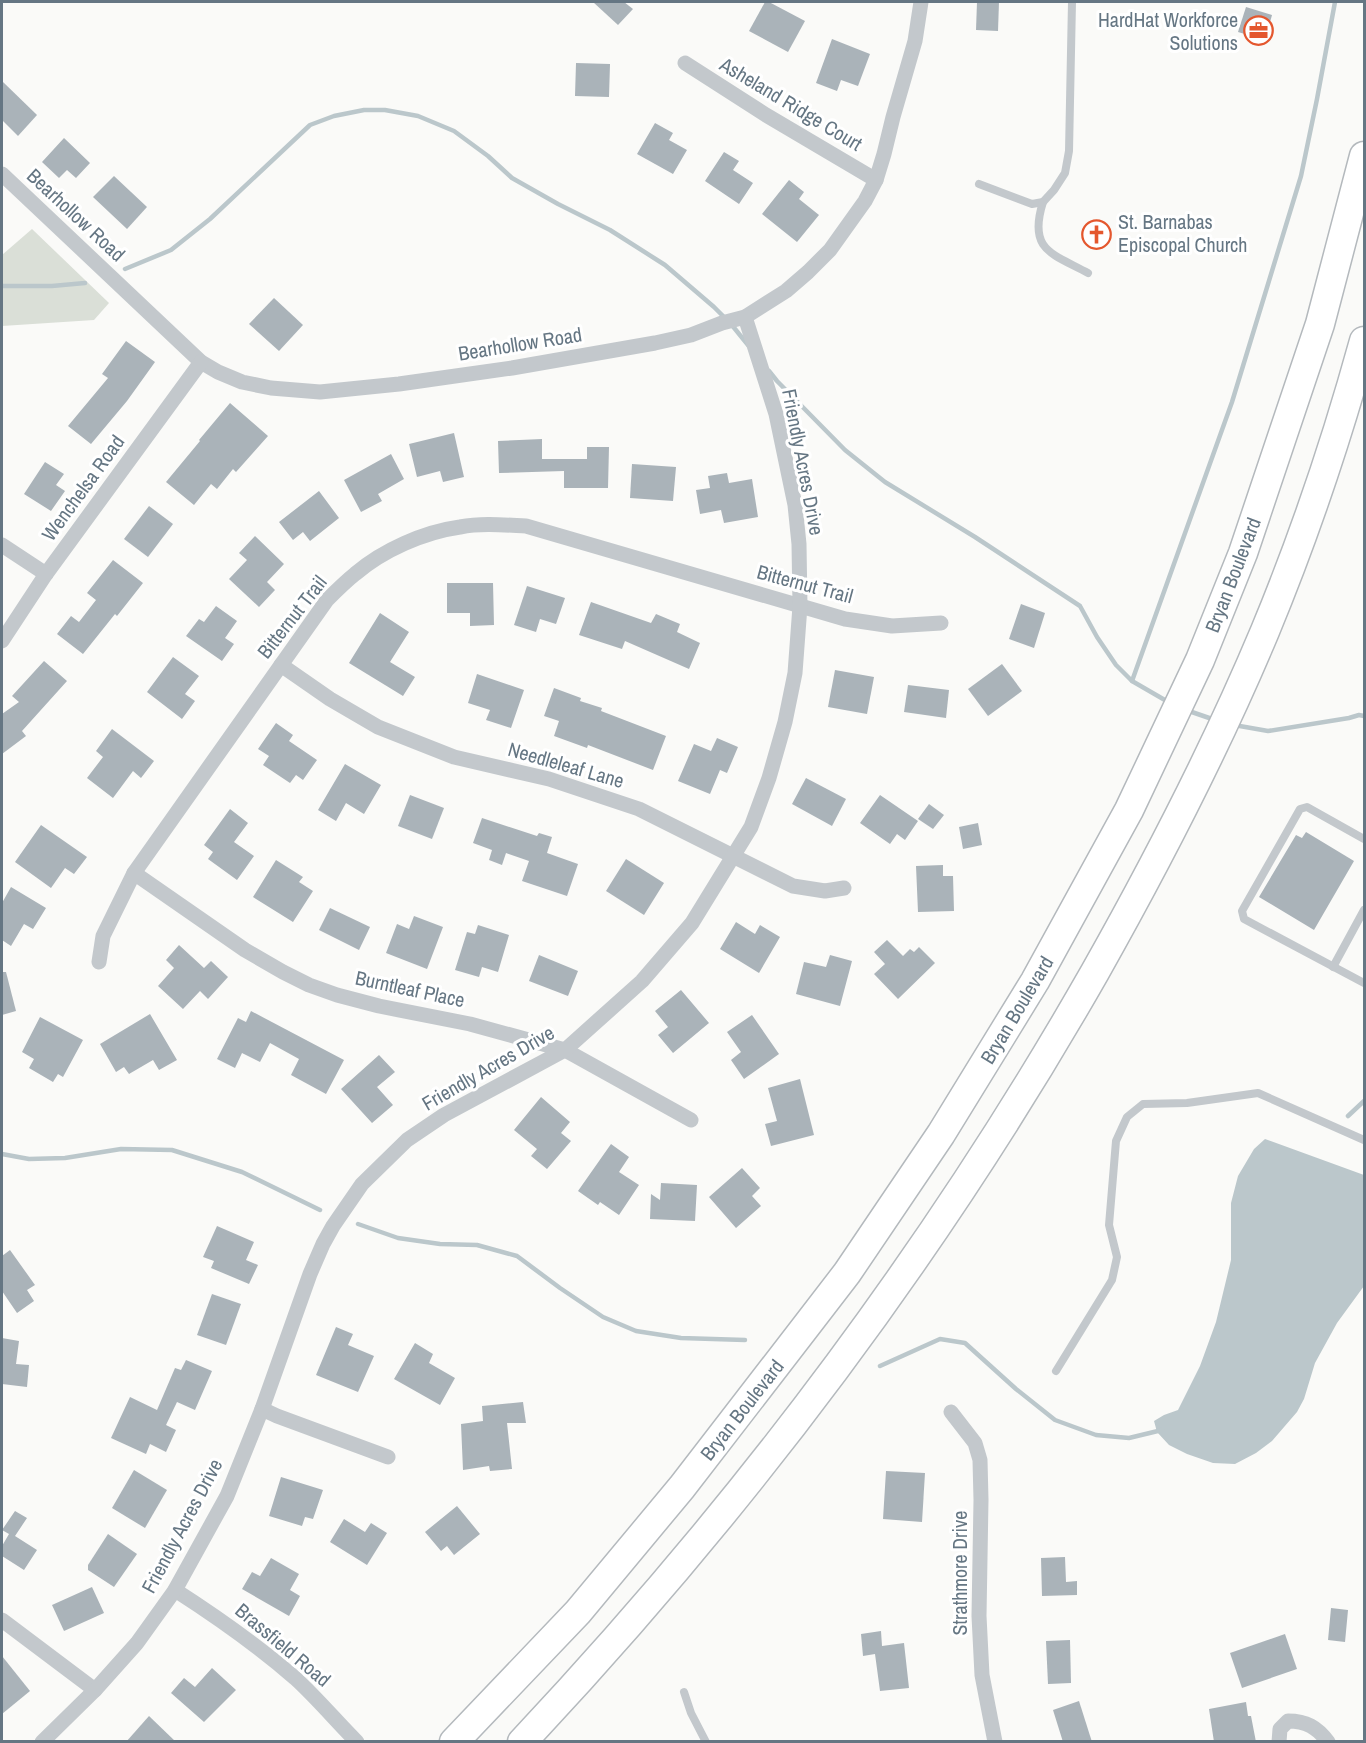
<svg xmlns="http://www.w3.org/2000/svg" width="1366" height="1743" font-family="'Archivo Narrow',sans-serif">
<style>
.green{fill:#dadfd7}
.water{fill:#bbc7cb}
.lines{fill:none;stroke-linecap:round;stroke-linejoin:round}
.stream{stroke:#bbc7cb;stroke-width:4.5}
.building{fill:#aab3b9}
.highway-casing{stroke:#b4b9bd;stroke-width:31}
.lane{stroke:#c3c8cc;stroke-width:8}
.street{stroke:#c3c8cc;stroke-width:15}
.highway{stroke:#fff;stroke-width:28}
.labels{text-anchor:middle;stroke-width:6;stroke-linejoin:round;paint-order:stroke}
.poi-label{font-size:20px;fill:#657683;stroke:#fff;text-anchor:end}
.street-label{font-size:20px;fill:#657683;stroke:#fff}
</style>
<rect width="100%" height="100%" fill="#fafaf8"/>
<!-- green -->
<polygon class="green" points="32,229 109,303 94,320 2,326 2,255"/>
<!-- water -->
<polygon class="water" points="1265,1139 1364,1175 1364,1286 1337,1323 1315,1363 1304,1399 1297,1412 1272,1441 1256,1453 1235,1464 1213,1463 1187,1454 1169,1445 1157,1432 1154,1421 1164,1415 1178,1410 1200,1366 1216,1322 1231,1260 1231,1203 1238,1176 1254,1149"/>
<g class="lines">
<!-- stream -->
<g class="stream">
<polyline points="125,269 171,250 210,219 310,125 334,116 364,110 385,110 418,116 454,131 488,156 512,178 558,204 610,230 665,265 714,307 725,318"/>
<polyline points="2,286 52,286 85,283"/>
<polyline points="731,324 748,345"/>
<polyline points="769,371 777,381 845,450 885,482 975,537 1080,606 1097,637 1116,665 1132,681 1170,703"/>
<polyline points="1132,681 1232,402 1301,176 1317,99 1335,2"/>
<polyline points="1186,710 1215,720"/>
<polyline points="1234,725 1268,731 1349,718 1359,715 1364,716"/>
<polyline points="1348,1116 1364,1101"/>
<polyline points="2,1154 29,1159 65,1158 121,1149 172,1150 242,1172 320,1210"/>
<polyline points="358,1224 398,1238 440,1244 477,1245 517,1256 560,1288 603,1317 636,1331 681,1338 745,1340"/>
<polyline points="880,1366 940,1339 965,1343 1016,1389 1055,1420 1096,1435 1129,1438 1162,1430"/>
</g>
</g>
<!-- building -->
<g class="building">
<polygon points="593,2 624,2 633,9 618,25"/>
<polygon points="765,2 769,2 805,21 788,52 749,31"/>
<polygon points="977,2 999,2 998,31 976,30"/>
<polygon points="1246,7 1272,15 1265,40 1238,32"/>
<polygon points="832,39 870,54 858,86 841,80 837,91 816,83"/>
<polygon points="576,63 610,64 609,97 575,96"/>
<polygon points="2,81 37,115 18,136 2,120"/>
<polygon points="655,123 673,133 669,140 687,150 673,174 637,154"/>
<polygon points="64,138 90,163 76,178 67,170 59,178 42,162"/>
<polygon points="724,152 739,161 733,170 753,183 739,204 705,181"/>
<polygon points="114,176 147,207 127,229 93,197"/>
<polygon points="789,180 804,192 799,199 819,215 797,242 762,214"/>
<polygon points="274,298 303,325 279,351 249,324"/>
<polygon points="126,341 155,362 127,401 91,444 68,426 108,378 102,374"/>
<polygon points="230,403 268,436 236,472 233,469 217,489 211,484 194,505 166,482 200,441 199,440"/>
<polygon points="454,433 464,477 443,482 440,471 417,477 409,444"/>
<polygon points="542,439 542,459 587,459 587,447 609,447 608,488 564,488 564,471 499,473 498,441"/>
<polygon points="391,454 404,479 378,494 382,501 361,512 344,480"/>
<polygon points="45,462 64,474 56,485 65,491 51,511 24,494"/>
<polygon points="632,464 676,467 673,501 630,498"/>
<polygon points="727,473 729,483 752,479 758,517 724,523 721,510 700,514 696,490 710,488 708,476"/>
<polygon points="319,491 339,518 310,541 303,532 293,540 279,522"/>
<polygon points="149,506 173,524 148,557 124,539"/>
<polygon points="255,536 284,564 267,582 275,590 259,607 229,579 247,560 239,553"/>
<polygon points="113,560 143,583 117,616 115,614 83,654 57,634 71,616 79,622 96,600 87,593"/>
<polygon points="447,583 493,583 494,625 470,626 470,613 447,613"/>
<polygon points="527,586 565,598 556,624 540,619 536,632 514,625"/>
<polygon points="591,602 651,623 656,614 680,624 677,632 700,643 689,669 625,641 622,649 579,635"/>
<polygon points="1021,604 1045,613 1034,648 1009,639"/>
<polygon points="216,606 237,621 225,638 234,644 222,661 186,636 199,619 204,622"/>
<polygon points="380,613 409,632 390,662 415,677 403,696 349,663"/>
<polygon points="173,657 199,676 185,694 195,701 182,719 147,692"/>
<polygon points="44,661 67,681 22,731 26,736 2,754 2,714 19,702 12,696"/>
<polygon points="1002,664 1022,691 988,716 968,689"/>
<polygon points="835,670 874,677 867,714 828,707"/>
<polygon points="477,674 524,690 511,728 486,720 490,710 468,703"/>
<polygon points="908,685 949,690 946,718 904,712"/>
<polygon points="554,688 581,698 580,701 602,708 601,711 666,736 653,770 588,745 587,748 554,736 559,721 544,716"/>
<polygon points="276,723 293,735 289,741 317,760 303,780 296,775 290,783 263,765 269,756 258,749"/>
<polygon points="112,729 154,761 141,778 133,771 113,798 87,778 103,757 96,751"/>
<polygon points="717,738 738,747 727,773 720,770 710,794 678,781 694,744 711,751"/>
<polygon points="345,764 381,785 364,814 346,803 336,821 318,810"/>
<polygon points="806,778 846,799 832,826 792,804"/>
<polygon points="410,795 444,808 432,839 398,826"/>
<polygon points="880,795 918,821 905,840 897,834 890,844 860,823"/>
<polygon points="929,804 944,815 933,829 918,819"/>
<polygon points="230,809 248,823 234,842 254,856 237,880 208,859 213,852 204,845"/>
<polygon points="482,818 537,836 539,833 552,837 547,853 578,864 567,896 522,881 529,861 506,853 502,865 489,860 492,850 473,843"/>
<polygon points="978,823 982,845 963,849 959,827"/>
<polygon points="41,825 87,857 74,874 65,868 51,888 15,862"/>
<polygon points="1306,832 1354,861 1314,930 1259,897 1296,835 1302,838"/>
<polygon points="626,859 664,883 644,915 606,891"/>
<polygon points="276,860 303,877 299,882 313,891 293,922 253,897"/>
<polygon points="943,865 943,876 953,876 954,911 918,912 916,866"/>
<polygon points="11,887 46,908 33,929 24,924 11,946 2,940 2,903"/>
<polygon points="330,908 370,927 359,950 319,930"/>
<polygon points="414,916 443,927 427,969 386,953 397,924 409,929"/>
<polygon points="736,922 755,934 760,925 780,937 759,973 720,949"/>
<polygon points="478,925 509,935 498,972 482,967 479,977 455,970 467,932 475,934"/>
<polygon points="887,940 903,956 910,949 914,952 919,947 935,963 898,999 874,974 885,964 874,952"/>
<polygon points="179,945 204,968 211,961 228,977 208,999 200,991 183,1009 158,986 174,968 166,960"/>
<polygon points="539,955 578,971 568,996 529,981"/>
<polygon points="830,955 852,961 840,1006 796,994 804,962 826,967"/>
<polygon points="2,972 6,972 16,1011 2,1015"/>
<polygon points="681,990 709,1023 673,1053 658,1035 668,1027 655,1011"/>
<polygon points="251,1011 344,1060 326,1094 291,1075 299,1059 270,1043 260,1062 242,1053 235,1068 217,1059 238,1018 246,1022"/>
<polygon points="150,1014 177,1060 159,1070 153,1060 129,1074 124,1067 116,1072 100,1044"/>
<polygon points="752,1015 779,1054 744,1079 731,1060 741,1052 727,1032"/>
<polygon points="40,1017 83,1040 63,1077 58,1074 53,1082 29,1068 34,1059 22,1052"/>
<polygon points="379,1055 395,1072 377,1087 393,1105 372,1123 341,1089"/>
<polygon points="800,1079 814,1135 771,1146 765,1124 777,1121 768,1088"/>
<polygon points="541,1097 570,1122 561,1133 571,1141 547,1169 531,1156 537,1149 514,1130"/>
<polygon points="611,1144 629,1157 619,1172 639,1185 619,1215 600,1202 598,1205 578,1191"/>
<polygon points="742,1168 760,1188 752,1196 761,1206 736,1228 709,1197"/>
<polygon points="661,1183 697,1185 695,1221 650,1219 651,1194 660,1200"/>
<polygon points="217,1226 254,1242 246,1260 258,1265 249,1284 211,1268 214,1261 203,1257"/>
<polygon points="10,1250 35,1285 27,1290 34,1301 17,1313 2,1291 2,1256"/>
<polygon points="212,1294 241,1304 226,1345 197,1335"/>
<polygon points="336,1327 353,1334 348,1345 374,1356 358,1392 316,1375"/>
<polygon points="2,1338 19,1341 16,1364 29,1365 27,1387 2,1384"/>
<polygon points="415,1343 433,1354 429,1363 455,1378 440,1405 394,1379"/>
<polygon points="186,1360 212,1371 195,1410 177,1402 166,1425 176,1430 166,1452 150,1444 146,1454 111,1438 130,1397 157,1410 175,1368 181,1370"/>
<polygon points="523,1402 526,1423 507,1423 512,1469 490,1471 489,1466 463,1470 461,1424 483,1421 482,1406"/>
<polygon points="134,1470 167,1490 145,1528 112,1508"/>
<polygon points="886,1471 925,1473 922,1522 883,1519"/>
<polygon points="281,1477 323,1490 313,1519 305,1517 302,1526 269,1516"/>
<polygon points="457,1506 480,1534 454,1555 447,1546 441,1551 425,1532"/>
<polygon points="15,1511 27,1518 15,1536 37,1550 24,1570 2,1556 2,1546 9,1534 2,1530"/>
<polygon points="344,1519 365,1532 371,1523 387,1533 367,1565 330,1542"/>
<polygon points="108,1534 137,1554 114,1587 88,1570 88,1565"/>
<polygon points="1065,1557 1066,1582 1077,1581 1077,1595 1042,1596 1041,1558"/>
<polygon points="271,1558 299,1574 290,1590 300,1596 289,1616 242,1589 252,1572 260,1576"/>
<polygon points="92,1587 104,1613 64,1631 52,1605"/>
<polygon points="1331,1608 1348,1610 1345,1642 1328,1640"/>
<polygon points="881,1631 882,1646 904,1643 909,1688 880,1691 875,1654 863,1656 861,1634"/>
<polygon points="1285,1634 1297,1669 1242,1688 1230,1653"/>
<polygon points="1070,1640 1071,1683 1048,1684 1046,1641"/>
<polygon points="2,1656 30,1691 2,1714"/>
<polygon points="212,1668 236,1690 204,1722 171,1693 184,1678 195,1687"/>
<polygon points="1079,1701 1092,1742 1063,1742 1053,1710"/>
<polygon points="1246,1702 1248,1716 1251,1716 1256,1742 1214,1742 1209,1709"/>
<polygon points="149,1716 176,1742 126,1742"/>
</g>
<g class="lines">
<defs>
<g id="highway">
<polyline points="454,1742 578,1612 682,1487 807,1325 847,1273 941,1134 1035,981 1129,810 1200,660 1243,553 1320,324 1364,156"/>
<path d="M522,1742c220,-234 414,-491 573,-770 62,-110 121,-224 170,-341 39,-94 72,-192 99,-290"/>
</g>
</defs>
<!-- highway casing -->
<use href="#highway" class="highway-casing"/>
<!-- lane -->
<g class="lane">
<polyline points="979,184 1032,204 1043,202 1054,190 1065,173 1069,151 1072,2"/>
<path d="M1043,202c-15,48 8,51 45,71"/>
<polyline points="1364,839 1307,807 1300,809 1242,911 1244,919 1364,983"/>
<polyline points="1333,967 1364,910"/>
<polyline points="1056,1371 1112,1280 1117,1257 1109,1225 1116,1141 1127,1117 1143,1104 1187,1103 1258,1093 1364,1140"/>
<polyline points="684,1692 691,1713 706,1742"/>
</g>
<!-- street -->
<g class="street">
<polyline points="685,63 766,115 876,180"/>
<polyline points="2,174 201,362 218,372 242,382 271,388 320,392 399,384 512,368 655,343 691,335 722,323 745,317 786,291 808,272 830,250 865,201 876,180 884,154 893,117 915,41 921,2"/>
<polyline points="2,545 46,574"/>
<polyline points="2,641 46,574 201,362"/>
<polyline points="281,665 330,699 378,727 454,757 549,779 639,809 793,886 825,891 844,888"/>
<polyline points="134,873 245,950 283,972 309,985 337,995 379,1006 470,1024 565,1050 691,1120"/>
<path d="M99,962l4,-26 31,-63 193,-273c9,-9 18,-18 28,-26 28,-24 69,-42 105,-47 22,-4 44,-2 66,-1l319,93 47,7 49,-3"/>
<polyline points="262,1409 277,1416 388,1457"/>
<polyline points="951,1412 975,1443 980,1460 981,1500 979,1616 982,1675 995,1742"/>
<path d="M175,1590c42,27 82,55 120,88 22,20 41,43 62,64"/>
<polyline points="2,1620 95,1690"/>
<polyline points="42,1742 95,1690 137,1643 175,1590 227,1496 262,1409 310,1274 323,1244 333,1226 362,1184 407,1140 444,1115 565,1050 642,981 692,923 751,827 769,778 785,722 795,673 800,606 799,544 795,505 776,414 745,317"/>
<path d="M1279,1742l1,-13 8,-8c18,0 29,6 40,21"/>
</g>
<!-- highway -->
<use href="#highway" class="highway"/>
</g>
<!-- icons -->
<defs>
<symbol id="office-ring" viewBox="-11 -11 22 22"><circle r="9.5" fill="#fff" stroke="#e4572e" stroke-width="1.5"/><path d="M-6-3h4V-5.5h4V-3h4V5H-6ZM-1-4.5V-3h2v-1.5ZM-6 0V1H6V0Z" fill="#e4572e"/></symbol>
<symbol id="church-ring" viewBox="-11 -11 22 22"><circle r="9.5" fill="#fff" stroke="#e4572e" stroke-width="1.5"/><path d="M-1.2-6h2.4v3.5h3.3v2.4h-3.3V6h-2.4V-.1h-3.3v-2.4h3.3Z" fill="#e4572e"/></symbol>
</defs>
<g fill-rule="evenodd">
<use href="#office-ring" x="1242" y="14" width="33" height="33"/>
<use href="#church-ring" x="1080" y="218" width="33" height="33"/>
</g>
<g class="labels">
<!-- poi labels -->
<g class="poi-label">
<text x="1238" y="27">HardHat Workforce<tspan x="1238" dy="23">Solutions</tspan></text>
<text x="1118" y="229" text-anchor="start">St. Barnabas<tspan x="1118" dy="23">Episcopal Church</tspan></text>
</g>
<!-- street labels -->
<g class="street-label">
<text transform="translate(791 104) rotate(31)" y="7">Asheland Ridge Court</text>
<text transform="translate(76 215) rotate(43)" y="7">Bearhollow Road</text>
<text transform="translate(520 344) rotate(-9)" y="7">Bearhollow Road</text>
<text transform="translate(803 462) rotate(79)" y="7">Friendly Acres Drive</text>
<text transform="translate(83 488) rotate(-54)" y="7">Wenchelsa Road</text>
<text transform="translate(1233 575) rotate(-69)" y="7">Bryan Boulevard</text>
<text transform="translate(805 584) rotate(15)" y="7">Bitternut Trail</text>
<text transform="translate(292 617) rotate(-52)" y="7">Bitternut Trail</text>
<text transform="translate(566 765) rotate(16)" y="7">Needleleaf Lane</text>
<text transform="translate(410 989) rotate(12)" y="7">Burntleaf Place</text>
<text transform="translate(1017 1010) rotate(-59)" y="7">Bryan Boulevard</text>
<text transform="translate(488 1068) rotate(-30)" y="7">Friendly Acres Drive</text>
<text transform="translate(742 1410) rotate(-52)" y="7">Bryan Boulevard</text>
<text transform="translate(182 1526) rotate(-62)" y="7">Friendly Acres Drive</text>
<text transform="translate(960 1573) rotate(-90)" y="7">Strathmore Drive</text>
<text transform="translate(283 1645) rotate(40)" y="7">Brassfield Road</text>
</g>
</g>
<!-- border -->
<rect width="1366" height="1743" fill="none" stroke="#657683" stroke-width="6"/>
</svg>
